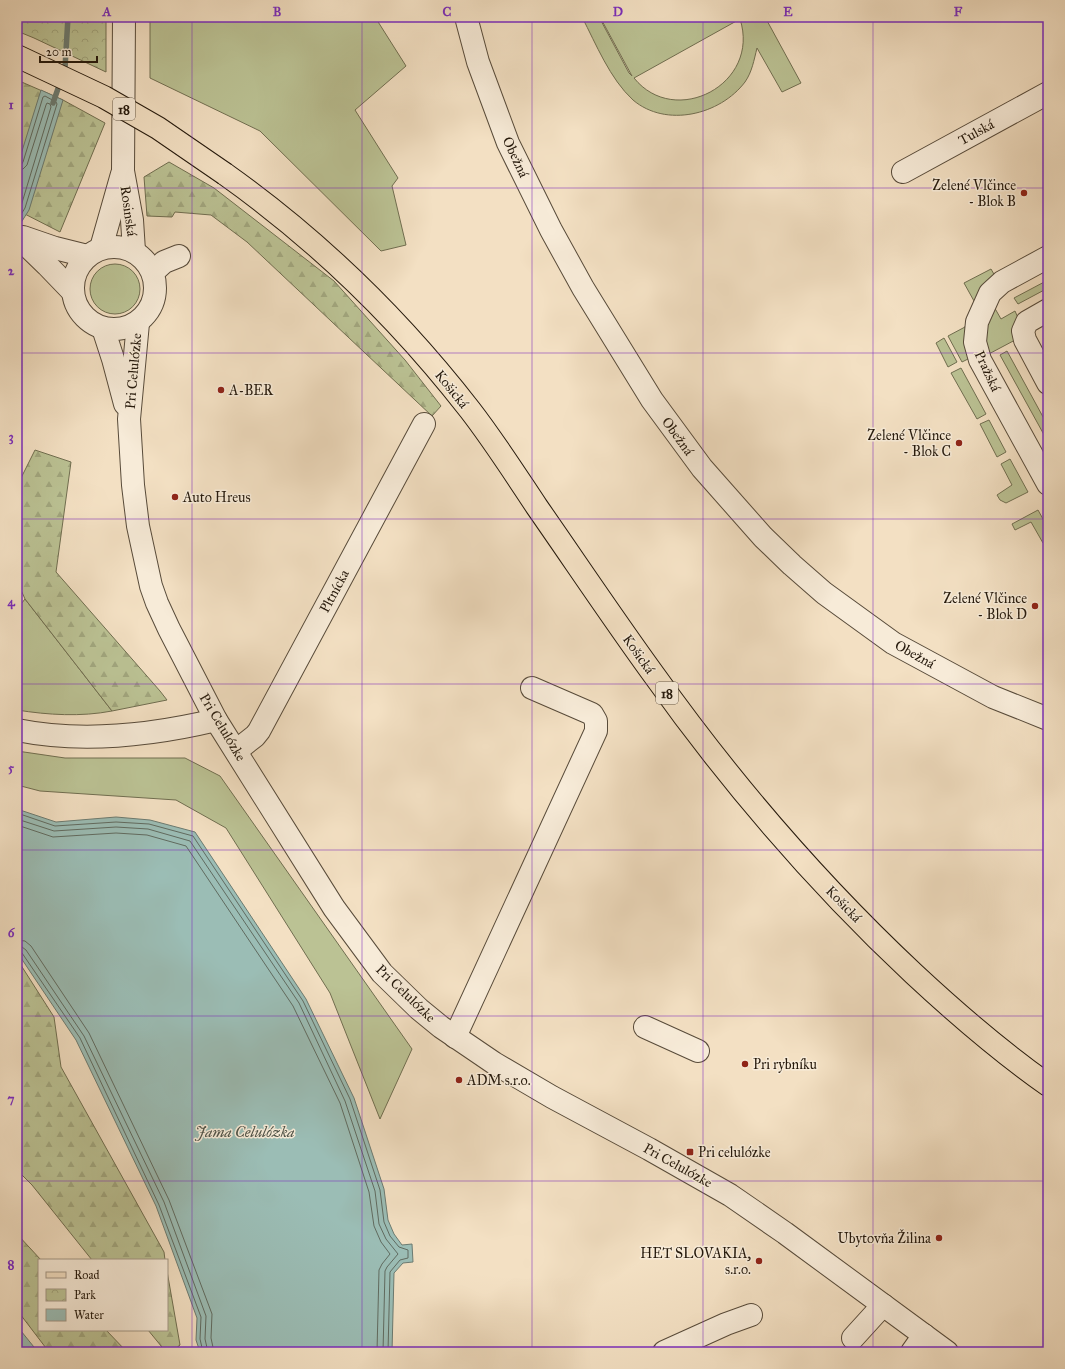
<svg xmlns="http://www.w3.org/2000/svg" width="1065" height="1369" font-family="'IM FELL Great Primer',serif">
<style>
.grass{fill:#bbc294;stroke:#706e50;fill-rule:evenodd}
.forest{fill:url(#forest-firs);stroke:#706e50}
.park{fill:url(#park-crowns);stroke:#706e50}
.water{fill:#9bbdb5;stroke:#6c7b71}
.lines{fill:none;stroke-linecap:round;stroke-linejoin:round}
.shore{stroke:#606b60;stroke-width:1}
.stream{stroke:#6c7b71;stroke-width:5.5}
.minor-casing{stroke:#584b3a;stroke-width:24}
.major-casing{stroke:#25190c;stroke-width:24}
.minor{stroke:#f7ebd8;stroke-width:22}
.major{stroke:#f3e0c3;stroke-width:22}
.major-bridge-casing{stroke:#25190c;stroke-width:24;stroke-linecap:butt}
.major-bridge{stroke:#f3e0c3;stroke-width:22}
.grid{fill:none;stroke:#7b2cbf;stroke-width:1;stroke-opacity:0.55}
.poi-dot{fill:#8f2418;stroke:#f7ebd8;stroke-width:1.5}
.labels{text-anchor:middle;stroke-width:3;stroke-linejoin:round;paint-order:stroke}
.shield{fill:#f7ebd8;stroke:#645849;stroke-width:1}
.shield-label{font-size:13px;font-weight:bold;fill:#25190c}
.street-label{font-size:14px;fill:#25190c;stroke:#f7ebd8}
.poi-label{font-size:14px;fill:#25190c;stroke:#f7ebd8;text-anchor:end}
.water-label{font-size:15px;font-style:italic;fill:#4e5247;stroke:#f7ebd8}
.neatline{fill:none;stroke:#7b2cbf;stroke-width:1.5}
.grid-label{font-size:13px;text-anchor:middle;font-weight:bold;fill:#7b2cbf}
</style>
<defs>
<pattern id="forest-firs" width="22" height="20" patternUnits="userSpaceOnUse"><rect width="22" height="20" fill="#bbc294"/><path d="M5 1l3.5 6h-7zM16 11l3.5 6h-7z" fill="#a1a67e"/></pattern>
<pattern id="park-crowns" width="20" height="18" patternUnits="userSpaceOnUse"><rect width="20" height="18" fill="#bbc294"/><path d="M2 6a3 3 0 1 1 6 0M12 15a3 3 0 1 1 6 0" fill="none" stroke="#a1a67e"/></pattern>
</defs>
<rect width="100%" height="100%" fill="#f3e0c3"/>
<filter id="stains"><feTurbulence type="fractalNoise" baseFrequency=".005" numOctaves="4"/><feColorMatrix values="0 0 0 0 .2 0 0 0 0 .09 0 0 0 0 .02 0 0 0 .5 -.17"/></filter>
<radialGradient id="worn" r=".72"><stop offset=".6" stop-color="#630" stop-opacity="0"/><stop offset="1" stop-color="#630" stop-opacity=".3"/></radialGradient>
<!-- grass -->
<g class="grass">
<polygon points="150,17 375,17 406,66 355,110 398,178 392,186 406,245 381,251 260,131 150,78"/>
<path d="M582,17h17l30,56 3,3 -32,-59h165l36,66 -19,9 -25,-44c-3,12 -5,24 -12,34 -25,33 -79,46 -112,18 -23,-21 -37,-56 -51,-83zM740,19c21,65 -65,110 -106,59z"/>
<circle cx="115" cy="289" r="25"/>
<polygon points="991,269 995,276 970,358 962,362 948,336 965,327 974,301 964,283"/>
<polygon points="1048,280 1048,288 1018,304 1014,298"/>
<polygon points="993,305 1001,319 1015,311 1019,320 1017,339 985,356 982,340"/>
<polygon points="944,338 957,362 948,367 936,343"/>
<polygon points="1007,351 1048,426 1048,442 1000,355"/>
<polygon points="961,368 986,414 977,419 951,373"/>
<polygon points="989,420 1006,452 997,457 980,424"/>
<polygon points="1010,459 1028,492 1006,503 1000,500 997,495 1012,485 1001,464"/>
<polygon points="1038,510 1048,528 1048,541 1043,543 1031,522 1015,530 1012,524"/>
<path d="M25,599l87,112c-31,6 -64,4 -95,-1v-101z"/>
<polygon points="17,751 65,758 185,758 220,776 412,1049 380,1119 330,993 226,828 176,800 40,791 17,785"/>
</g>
<!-- forest -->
<g class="forest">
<polygon points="17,80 63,100 105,123 60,232 17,210 17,120 19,116 17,115"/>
<polygon points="169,162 214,188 334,281 405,360 441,406 432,416 247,242 211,215 175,212 172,217 147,216 144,177"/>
<polygon points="35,450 71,462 56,572 160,691 167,700 112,711 25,599 17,581 17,486"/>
<polygon points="17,959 54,1017 61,1067 164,1252 165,1260 92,1260 32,1185 17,1170"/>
<polygon points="17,1234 41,1260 39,1260 39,1330 106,1330 127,1352 49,1352 17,1310"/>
<polygon points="167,1271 180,1345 172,1352 166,1352 148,1330 167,1330"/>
</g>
<!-- park -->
<polygon class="park" points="17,17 106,17 106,72 34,38 17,31"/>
<!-- water -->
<g class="water">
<polygon points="41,90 63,100 29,210 17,229 17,167"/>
<polygon points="17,809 56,822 116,817 150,820 195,832 306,999 354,1098 384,1189 388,1220 394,1234 402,1245 412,1244 413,1262 403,1263 394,1273 392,1352 200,1352 196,1340 197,1318 156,1206 76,1040 17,952"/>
<polygon points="17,1326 38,1352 17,1352"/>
</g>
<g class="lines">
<!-- shore -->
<g class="shore">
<polyline points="17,166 21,165 23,162 43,97 45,96 56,102 57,104 25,208 17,221"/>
<polyline points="17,171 23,169 27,165 46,105 47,103 50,104 51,107 21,206 17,212"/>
<polyline points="17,813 55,826 116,822 149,824 193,836 303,1001 350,1099 380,1190 384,1222 390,1236 399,1247 408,1250 408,1258 400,1260 390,1272 388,1352"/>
<polyline points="17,819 54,831 116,827 148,829 190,841 299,1003 345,1101 375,1191 379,1224 386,1239 398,1254 387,1267 385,1271 383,1352"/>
<polyline points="17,825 53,837 116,833 147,835 186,846 293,1006 340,1103 369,1192 374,1226 381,1242 390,1254 382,1264 379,1270 377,1352"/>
<polyline points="17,940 25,941 31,946 89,1033 169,1200 212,1314 211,1338 214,1352"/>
<polyline points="17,946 22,947 26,950 84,1036 164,1202 206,1316 205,1339 208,1352"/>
<polyline points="17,951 22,953 80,1038 159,1205 201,1317 200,1339 203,1352"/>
</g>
<!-- stream -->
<g class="stream">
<polyline points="64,72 65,68 68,17"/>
<polyline points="53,103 61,80"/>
</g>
<defs>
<g id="minor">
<polyline points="124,17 123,171 132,220 134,251"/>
<polyline points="466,17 478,62 508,143 551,230 583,288 652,400 702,468 763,537 792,565 824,593 893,643 993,697 1048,719"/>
<polyline points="903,172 1048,93"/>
<polyline points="17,236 47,265 73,292"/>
<polyline points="23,237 55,248 87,256"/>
<circle cx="114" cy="288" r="41"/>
<polyline points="101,248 122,174"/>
<polyline points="1048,257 1002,282 990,293 977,322 975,342 980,360 1048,484"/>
<polyline points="153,272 164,262 179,256"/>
<polyline points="1048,310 1027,322 1023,331 1025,340 1048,383"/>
<polyline points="138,323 129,419 133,485 138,526 151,586 157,603 169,629 216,720 334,908 382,973 419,1009 441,1027 469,1046 494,1063 552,1097 649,1149 730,1195 785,1233 947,1352"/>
<polyline points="103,328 113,359 125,404"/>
<path d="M17,730c64,13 136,5 199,-10"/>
<polyline points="236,751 255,736 259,731 424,424"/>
<polyline points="645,1027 698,1051"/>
<polyline points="455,1037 596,731 596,721 592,714 532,688"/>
<polyline points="853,1338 883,1305"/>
<polyline points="664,1352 726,1324 751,1315"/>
<polyline points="912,1352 924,1335"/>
</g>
<path id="major" d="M225,174c93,66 175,146 245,236 24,31 45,64 67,97 39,56 77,113 117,168 77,108 164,209 260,299 43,40 87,78 134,111"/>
</defs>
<!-- minor casing -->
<use href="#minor" class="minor-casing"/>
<!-- major casing -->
<use href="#major" class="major-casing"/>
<!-- minor -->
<use href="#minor" class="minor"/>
<!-- major -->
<use href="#major" class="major"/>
<defs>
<polyline id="major-bridge" points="17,56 104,97 158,128 225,174"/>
</defs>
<!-- major-bridge casing -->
<use href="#major-bridge" class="major-bridge-casing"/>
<!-- major-bridge -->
<use href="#major-bridge" class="major-bridge"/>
</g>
<!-- grid -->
<path class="grid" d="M192,17v1335M362,17v1335M532,17v1335M703,17v1335M873,17v1335M17,188h1031M17,353h1031M17,519h1031M17,684h1031M17,850h1031M17,1016h1031M17,1181h1031"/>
<!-- markers -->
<g class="poi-dot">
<circle cx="1024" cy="193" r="4"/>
<circle cx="221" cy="390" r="4"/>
<circle cx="959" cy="443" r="4"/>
<circle cx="175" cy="497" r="4"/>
<circle cx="1035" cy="606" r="4"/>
<circle cx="745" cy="1064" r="4"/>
<circle cx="459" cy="1080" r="4"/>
<rect x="686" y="1148" width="8" height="8" rx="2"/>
<circle cx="939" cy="1238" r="4"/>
<circle cx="759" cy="1261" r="4"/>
</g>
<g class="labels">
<!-- shield labels -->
<g class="shield">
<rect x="113" y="98" width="22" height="22" rx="3"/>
<rect x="656" y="682" width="22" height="22" rx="3"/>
</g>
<g class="shield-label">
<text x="124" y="114">18</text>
<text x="667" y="698">18</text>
</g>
<!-- street labels -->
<g class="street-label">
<text transform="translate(976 132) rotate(-29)" y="5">Tulská</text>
<text transform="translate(516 157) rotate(65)" y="5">Obežná</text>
<text transform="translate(129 211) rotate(82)" y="5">Rosinská</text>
<text transform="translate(133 371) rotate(-85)" y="5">Pri Celulózke</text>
<text transform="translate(988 371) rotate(65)" y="5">Pražská</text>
<text transform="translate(452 389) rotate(51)" y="5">Košická</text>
<text transform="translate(678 436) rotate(54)" y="5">Obežná</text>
<text transform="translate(334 591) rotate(-62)" y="5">Pltnícka</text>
<text transform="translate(639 654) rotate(55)" y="5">Košická</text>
<text transform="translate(915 654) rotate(29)" y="5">Obežná</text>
<text transform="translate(223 727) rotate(59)" y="5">Pri Celulózke</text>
<text transform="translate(844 904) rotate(46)" y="5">Košická</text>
<text transform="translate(406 993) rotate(44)" y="5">Pri Celulózke</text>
<text transform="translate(678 1165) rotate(29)" y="5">Pri Celulózke</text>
</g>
<!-- poi labels -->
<g class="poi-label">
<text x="1016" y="190">Zelené Vlčince<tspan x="1016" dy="16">- Blok B</tspan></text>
<text x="229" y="395" text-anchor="start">A-BER</text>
<text x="951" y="440">Zelené Vlčince<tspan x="951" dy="16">- Blok C</tspan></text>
<text x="183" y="502" text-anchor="start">Auto Hreus</text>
<text x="1027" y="603">Zelené Vlčince<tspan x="1027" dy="16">- Blok D</tspan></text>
<text x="753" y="1069" text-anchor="start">Pri rybníku</text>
<text x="467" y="1085" text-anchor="start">ADM s.r.o.</text>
<text x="698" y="1157" text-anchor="start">Pri celulózke</text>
<text x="931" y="1243">Ubytovňa Žilina</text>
<text x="751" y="1258">HET SLOVAKIA,<tspan x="751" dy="16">s.r.o.</tspan></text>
</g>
<!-- water labels -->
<g class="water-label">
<text x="245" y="1137">Jama Celulózka</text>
</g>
</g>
<!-- margin -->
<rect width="1065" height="1369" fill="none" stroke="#f3e0c3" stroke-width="44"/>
<!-- legend -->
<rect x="38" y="1259" width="130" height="72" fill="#f7ebd8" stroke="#a39786"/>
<rect x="46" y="1272" width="20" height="6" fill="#f3e0c3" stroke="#a39786"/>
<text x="74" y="1279" font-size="12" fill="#25190c">Road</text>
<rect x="46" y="1289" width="20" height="12" fill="url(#park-crowns)" stroke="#a39786"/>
<text x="74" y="1299" font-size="12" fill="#25190c">Park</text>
<rect x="46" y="1309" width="20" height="12" fill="#9bbdb5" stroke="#a39786"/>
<text x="74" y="1319" font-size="12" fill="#25190c">Water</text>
<!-- scale -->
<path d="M40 56v6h57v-6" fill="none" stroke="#25190c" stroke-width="2"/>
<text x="46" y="56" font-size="12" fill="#25190c" stroke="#f7ebd8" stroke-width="3" paint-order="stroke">20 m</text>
<rect x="22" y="22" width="1021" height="1325" class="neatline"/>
<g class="grid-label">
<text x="107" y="16">A</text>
<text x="277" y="16">B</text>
<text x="447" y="16">C</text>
<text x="618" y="16">D</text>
<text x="788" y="16">E</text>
<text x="958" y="16">F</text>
<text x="11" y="109">1</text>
<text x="11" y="275">2</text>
<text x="11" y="441">3</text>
<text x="11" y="606">4</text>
<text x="11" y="772">5</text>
<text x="11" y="937">6</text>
<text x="11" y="1103">7</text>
<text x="11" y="1269">8</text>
</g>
<rect width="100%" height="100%" filter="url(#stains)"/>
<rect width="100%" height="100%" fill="url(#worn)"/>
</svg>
